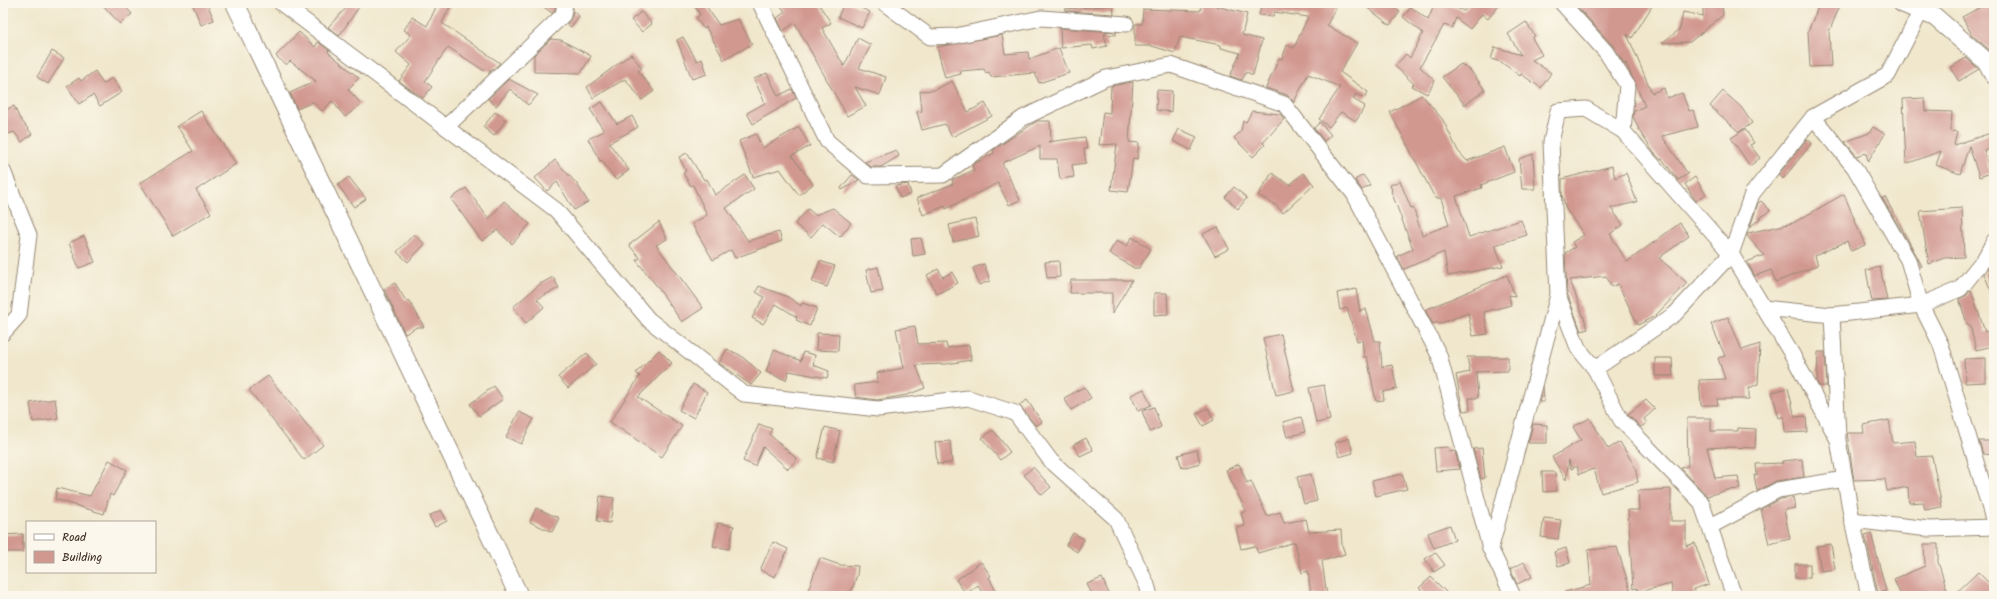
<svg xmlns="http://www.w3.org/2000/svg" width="1997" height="599" font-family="Kalam,sans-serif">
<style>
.building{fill:#d19890}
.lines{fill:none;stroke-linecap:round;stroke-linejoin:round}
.minor-casing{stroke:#968875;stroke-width:17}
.tertiary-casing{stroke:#968875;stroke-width:20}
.minor{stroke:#fff;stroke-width:15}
.tertiary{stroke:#fff;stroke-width:18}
</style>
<rect width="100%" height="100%" fill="#fbf7ec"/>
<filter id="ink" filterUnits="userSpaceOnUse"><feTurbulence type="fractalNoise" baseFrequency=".025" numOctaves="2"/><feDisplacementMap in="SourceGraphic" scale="8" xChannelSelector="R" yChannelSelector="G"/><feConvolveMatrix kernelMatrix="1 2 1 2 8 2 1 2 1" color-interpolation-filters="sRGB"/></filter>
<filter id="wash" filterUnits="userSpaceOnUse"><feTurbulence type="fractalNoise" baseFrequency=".012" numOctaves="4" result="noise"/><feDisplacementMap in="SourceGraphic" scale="16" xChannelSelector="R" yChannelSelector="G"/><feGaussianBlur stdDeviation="0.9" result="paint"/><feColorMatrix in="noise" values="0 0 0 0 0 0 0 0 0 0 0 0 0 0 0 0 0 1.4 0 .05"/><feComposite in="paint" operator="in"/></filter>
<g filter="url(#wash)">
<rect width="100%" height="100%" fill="#f0e7cc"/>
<g id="blocks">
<!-- building -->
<g class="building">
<polygon points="101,3 122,3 132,14 120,24"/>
<polygon points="192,3 207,3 214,20 201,25"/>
<polygon points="351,3 359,7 339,36 328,27"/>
<polygon points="438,3 452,3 442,23 500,63 488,74 491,71 483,70 448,47 425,81 432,87 423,98 399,81 411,65 396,52 411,35 404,30 412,17 427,26"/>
<polygon points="538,3 556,3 555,11 552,13"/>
<polygon points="693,3 704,3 719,25 738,19 752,44 724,60 706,27 704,29 696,18 700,15"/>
<polygon points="779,3 818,3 831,23 822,28 844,66 858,38 871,45 859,68 886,77 880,95 855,87 866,106 847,116 795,23 783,31 777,18 785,12"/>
<polygon points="844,3 850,3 870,12 862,28 838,17"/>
<polygon points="1202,3 1216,3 1216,6 1247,14 1242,35 1262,40 1253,75 1246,72 1242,80 1230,76 1240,53 1221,48 1221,45 1180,37 1175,53 1152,46 1135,46 1135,24 1142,24 1143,9 1200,11"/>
<polygon points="1262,3 1327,3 1336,7 1327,25 1357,43 1340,72 1368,92 1365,98 1356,94 1353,99 1365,106 1356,121 1341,112 1329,127 1319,119 1340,87 1308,74 1294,102 1287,95 1266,88 1279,58 1282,59 1287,45 1294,48 1308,17 1274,12 1273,17 1259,15"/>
<polygon points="1361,3 1388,3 1400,12 1390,25"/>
<polygon points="1435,3 1444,3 1464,11 1470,4 1468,3 1501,3 1488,19 1482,14 1470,29 1456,18 1452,28 1444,25 1420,67 1435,81 1427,94 1412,86 1414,84 1395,66 1406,54 1410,58 1423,33 1403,17 1411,7 1428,20"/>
<polygon points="1574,3 1654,3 1632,38 1627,34 1652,93 1664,88 1667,98 1682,93 1689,111 1693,110 1698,127 1662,136 1688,174 1678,180 1662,159 1661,160 1654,153 1640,132 1633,116 1634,111 1645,106 1626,63 1625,65 1613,46"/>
<polygon points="1703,3 1722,3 1723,15 1690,42 1662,43 1680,29 1683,12 1703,16"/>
<polygon points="1820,3 1841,3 1829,32 1831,66 1810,67 1808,31"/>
<polygon points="1988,3 1994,3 1994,54 1972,35 1962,17"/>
<polygon points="1113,5 1114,14 1065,11 1065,9"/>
<polygon points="573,11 579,16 571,27 567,24 572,17"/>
<polygon points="641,12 652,24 642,32 631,20"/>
<polygon points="1526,22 1535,36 1532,38 1542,55 1532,60 1551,73 1541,88 1521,74 1520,76 1501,62 1491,59 1495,47 1521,55 1508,34"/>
<polygon points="1060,28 1116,32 1116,35 1104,34 1107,46 1093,49 1092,45 1061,48"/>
<polygon points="299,32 315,47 318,42 329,50 328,52 359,78 348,89 361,104 345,117 332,101 322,111 313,102 297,109 290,93 316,81 290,61 286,65 276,56"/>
<polygon points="1002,35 1005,54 1028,52 1029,59 1059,48 1069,73 1039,83 1035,73 991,77 989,72 986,73 984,69 960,71 961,74 945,78 937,47"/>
<polygon points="683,37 697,61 702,59 707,74 692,79 677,40"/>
<polygon points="551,39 561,40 591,56 581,73 534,72 534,55"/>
<polygon points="52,51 64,58 48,84 37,77"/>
<polygon points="631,54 642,68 638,71 654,91 642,100 625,79 593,98 587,87"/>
<polygon points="1966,58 1979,69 1959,81 1950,68"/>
<polygon points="1461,64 1470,70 1485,90 1465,105 1442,77"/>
<polygon points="95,71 103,84 112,78 122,92 100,106 93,95 79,104 67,86 79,78 81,81"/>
<polygon points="767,73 778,96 792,89 796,98 753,124 747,113 765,103 754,79"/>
<polygon points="509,79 538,95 528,105 510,89 496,106 488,99"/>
<polygon points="952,81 968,112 985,103 992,116 952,137 945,124 922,130 917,112 922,111 920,91 934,90"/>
<polygon points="1133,82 1129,142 1139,143 1137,159 1133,158 1128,192 1111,190 1117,144 1099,145 1103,112 1110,113 1111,86"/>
<polygon points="1157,90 1172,91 1171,112 1156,110"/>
<polygon points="1723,91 1741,107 1752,123 1739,132 1710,106"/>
<polygon points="1422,95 1443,120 1458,151 1467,161 1505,147 1514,172 1481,185 1482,188 1456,196 1469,237 1521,220 1527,235 1495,245 1503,266 1448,276 1444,252 1404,269 1397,256 1413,249 1391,191 1392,190 1390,185 1400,181 1411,208 1413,207 1422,235 1449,225 1441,198 1435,198 1390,112"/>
<polygon points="1924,98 1925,111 1952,112 1951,131 1957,132 1954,145 1994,132 1994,147 1984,150 1991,173 1979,177 1969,146 1960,174 1936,165 1941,151 1906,164 1903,99"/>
<polygon points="602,102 617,124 632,116 638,127 609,143 629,170 616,180 601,160 600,161 588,139 604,131 590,109"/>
<polygon points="14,106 19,117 32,134 22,142 14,132 3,136 3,111"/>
<polygon points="201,111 236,164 196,190 211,213 173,236 140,183 193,151 177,126"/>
<polygon points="1252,111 1280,114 1284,119 1263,143 1265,145 1253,157 1234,138 1241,131 1243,121 1246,122"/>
<polygon points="495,112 506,120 494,136 483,127"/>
<polygon points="1037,121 1050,121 1051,140 1048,142 1085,137 1087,149 1084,149 1086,163 1072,165 1074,177 1060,179 1057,159 1040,159 1040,146 1002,163 1020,200 1009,205 998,183 946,209 945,206 923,215 917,198 953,184 952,180 974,170 972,165 994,153 993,150"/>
<polygon points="1320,122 1331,135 1324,141 1314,128"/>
<polygon points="799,127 810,146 792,156 813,184 799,195 780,169 753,177 739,141 756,134 762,148"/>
<polygon points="1873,127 1885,134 1868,161 1866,153 1857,156 1845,142 1869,133"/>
<polygon points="1179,129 1197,137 1191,150 1173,141"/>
<polygon points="1745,129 1754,143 1750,145 1760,158 1750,166 1731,138"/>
<polygon points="1807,139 1812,143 1783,179 1778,175"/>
<polygon points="896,150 899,156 881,167 871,167 865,162"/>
<polygon points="687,153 704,180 707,179 715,195 745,175 754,189 726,208 748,241 779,232 782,241 735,258 731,250 713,260 692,224 707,215 693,185 691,186 683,173 686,171 679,157"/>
<polygon points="1533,154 1535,189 1522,189 1519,159"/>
<polygon points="555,160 577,184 588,202 574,210 557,182 547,191 535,178"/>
<polygon points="1612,166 1615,178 1626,173 1637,202 1611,208 1623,225 1610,234 1627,262 1680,223 1689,236 1659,258 1687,283 1655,316 1638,325 1618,284 1612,287 1606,276 1570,280 1588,329 1581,331 1567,293 1565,253 1575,247 1572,242 1584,235 1566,209 1562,195 1562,179"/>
<polygon points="1272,173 1290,185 1303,173 1314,185 1283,213 1277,206 1258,195"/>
<polygon points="852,175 859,180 842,190 841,188"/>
<polygon points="1363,175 1370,185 1362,190 1355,180"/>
<polygon points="349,177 366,199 354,207 338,185"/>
<polygon points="1695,177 1706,195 1696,201 1685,184"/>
<polygon points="908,184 911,194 900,198 895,186"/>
<polygon points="1234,187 1247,198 1238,209 1225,197"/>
<polygon points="466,188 489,219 504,201 530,224 512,244 497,230 482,241 451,199"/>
<polygon points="1844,194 1865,245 1851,251 1847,241 1815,256 1818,265 1776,282 1771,270 1755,276 1747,262 1764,255 1747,236 1748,233 1793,223"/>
<polygon points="1885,197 1899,223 1922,266 1920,267 1916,256 1882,198"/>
<polygon points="1761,201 1770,210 1750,227 1758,203"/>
<polygon points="833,208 851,223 840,237 823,223 811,237 795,224 808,209 815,215"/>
<polygon points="1962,208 1964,257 1945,258 1929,264 1920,211"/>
<polygon points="975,219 979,236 953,242 949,225"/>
<polygon points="659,222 667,239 656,245 703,308 682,322 656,285 636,260 640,258 629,245"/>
<polygon points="1218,227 1229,249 1215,256 1203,234"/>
<polygon points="414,234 425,244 408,262 397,252"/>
<polygon points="84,236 95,262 79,268 69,243"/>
<polygon points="1132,237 1151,249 1139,268 1134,268 1109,253 1117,240 1127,246"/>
<polygon points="921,238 925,254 913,256 911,239"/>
<polygon points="1994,260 1994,298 1984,274"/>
<polygon points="820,261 835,266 827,287 812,282"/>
<polygon points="1059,261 1060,277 1047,278 1045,262"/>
<polygon points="984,264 990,281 979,285 973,268"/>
<polygon points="878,267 883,291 871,293 866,270"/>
<polygon points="1880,267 1887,300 1872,301 1866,270"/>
<polygon points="938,269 943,277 952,272 958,283 937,294 927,275"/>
<polygon points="1507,275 1515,296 1509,295 1511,305 1484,312 1488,334 1473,336 1468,313 1439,324 1438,322 1433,324 1425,310"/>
<polygon points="553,277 559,288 537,299 544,307 526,323 513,307 540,284"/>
<polygon points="1071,280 1132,280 1112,314 1112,293 1070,293"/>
<polygon points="395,283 406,301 409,300 424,327 417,327 405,334 384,289"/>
<polygon points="759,286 788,297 801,306 802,303 817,308 810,326 796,320 797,317 776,304 763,324 752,318 764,297 756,292"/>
<polygon points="1356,289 1360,312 1360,310 1366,309 1375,341 1380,341 1382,367 1392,365 1397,389 1383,392 1384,400 1376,401 1367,357 1364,357 1362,340 1357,341 1347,308 1340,310 1337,293"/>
<polygon points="1971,290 1985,332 1990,331 1993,346 1976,350 1970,325 1968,326 1959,299 1967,295"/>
<polygon points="1154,293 1167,293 1168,314 1154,315"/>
<polygon points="1728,317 1742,350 1760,344 1758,384 1749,388 1749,399 1717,399 1718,405 1701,405 1699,380 1725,379 1718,358 1725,356 1711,324"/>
<polygon points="915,326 918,344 946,343 947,348 969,345 971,360 947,364 916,365 925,388 907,395 877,400 856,397 854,385 878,382 877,373 904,368 896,329"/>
<polygon points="817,333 839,334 838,351 816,350"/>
<polygon points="1281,334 1294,391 1276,395 1263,338"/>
<polygon points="727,349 740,355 761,373 751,385 719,363"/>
<polygon points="659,350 672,363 638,397 682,426 662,457 610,422 640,376 636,373"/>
<polygon points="774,350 801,361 803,352 815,355 813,365 829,371 827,378 789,371 786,380 766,372"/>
<polygon points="1818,352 1825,352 1827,386 1819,386 1817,382"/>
<polygon points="587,353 596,364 568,388 558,377"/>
<polygon points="1467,357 1508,357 1508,371 1476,372 1478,398 1469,398 1470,410 1463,411 1456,375 1470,372"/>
<polygon points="1655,358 1672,358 1673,376 1655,376"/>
<polygon points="1986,358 1986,382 1965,383 1964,359"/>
<polygon points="268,376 323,445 304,460 249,390"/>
<polygon points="693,384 707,392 694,418 679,410"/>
<polygon points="1324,385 1330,420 1316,423 1309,388"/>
<polygon points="494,386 503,399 479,416 470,404"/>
<polygon points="1543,386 1544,402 1539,402"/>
<polygon points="1084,387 1091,398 1071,410 1064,398"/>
<polygon points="1788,388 1795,417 1806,416 1807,432 1785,433 1784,416 1779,418 1772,392"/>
<polygon points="1144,389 1151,405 1138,411 1131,395"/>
<polygon points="55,399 58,418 33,422 30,403"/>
<polygon points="1027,400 1042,422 1036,426 1019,405"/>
<polygon points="1646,400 1655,409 1644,419 1647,423 1641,427 1628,414"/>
<polygon points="1154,407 1161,427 1150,432 1142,411"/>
<polygon points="1208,408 1214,420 1203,426 1196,414"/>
<polygon points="519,412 534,419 521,444 506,437"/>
<polygon points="1301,417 1305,432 1287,437 1283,422"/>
<polygon points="1590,418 1608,449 1620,442 1635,467 1638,482 1601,493 1594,469 1579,474 1577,466 1571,469 1569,460 1566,480 1552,457 1581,440 1573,427"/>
<polygon points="1687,418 1711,418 1711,431 1738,431 1738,428 1756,429 1755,448 1723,447 1707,448 1715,478 1738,476 1740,489 1727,490 1707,496 1681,468 1688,466"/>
<polygon points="1889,420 1893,443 1915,441 1917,457 1932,456 1942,507 1925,510 1923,502 1909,503 1908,487 1887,491 1885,479 1854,480 1847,433 1864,433 1863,425"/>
<polygon points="759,424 772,429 769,434 797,459 788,469 763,447 755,466 743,461"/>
<polygon points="1533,424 1547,425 1547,443 1528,443"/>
<polygon points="825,427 840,431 833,462 817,458"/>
<polygon points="993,430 1010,452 1000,460 982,438"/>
<polygon points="1086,438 1093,450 1080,456 1073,445"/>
<polygon points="1349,438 1353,453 1339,457 1335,443"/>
<polygon points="950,441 952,463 937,464 935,442"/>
<polygon points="1979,441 1994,441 1994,455 1983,454"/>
<polygon points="1448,447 1449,452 1455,451 1460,469 1436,471 1434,448"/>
<polygon points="1482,448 1485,478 1481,479 1473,449"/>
<polygon points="1197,450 1200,463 1182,468 1178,455"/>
<polygon points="1802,459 1804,477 1776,481 1757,491 1754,475 1757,475 1756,464 1783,463 1782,461"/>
<polygon points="109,460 127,470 113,496 110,494 104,514 55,499 57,488 90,496"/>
<polygon points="1239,464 1247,483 1251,481 1267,516 1280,512 1284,523 1306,519 1309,532 1341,530 1342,545 1345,554 1322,561 1327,596 1311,596 1308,571 1302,573 1295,542 1258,553 1255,546 1241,549 1236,528 1245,526 1241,513 1246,511 1226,470"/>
<polygon points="1033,467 1051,487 1042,495 1024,475"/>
<polygon points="1542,472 1555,472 1556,491 1543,492"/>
<polygon points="1311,474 1317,501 1304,504 1297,477"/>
<polygon points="1402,474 1407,489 1376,496 1372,481"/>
<polygon points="1671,489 1671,521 1686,521 1686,546 1695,543 1709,584 1694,589 1695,596 1673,596 1671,584 1638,592 1637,588 1633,589 1628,510 1639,510 1638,491"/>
<polygon points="600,496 614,498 610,523 597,521"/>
<polygon points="1793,497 1795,508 1784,510 1790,539 1769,544 1761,509 1781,499"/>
<polygon points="536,508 559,518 552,532 530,522"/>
<polygon points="441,510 447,521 435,527 429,516"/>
<polygon points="1544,518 1561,520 1558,539 1541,537"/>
<polygon points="718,523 734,526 729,549 713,546"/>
<polygon points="1450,525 1455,540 1434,548 1428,533"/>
<polygon points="1073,533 1084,539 1077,552 1066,545"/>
<polygon points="1871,533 1886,591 1878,593 1865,535"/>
<polygon points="23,534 23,552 3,552 3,535"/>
<polygon points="773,542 788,549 775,577 760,570"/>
<polygon points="1831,544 1835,569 1821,571 1817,546"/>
<polygon points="1924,544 1938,544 1938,562 1949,596 1901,596 1894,579 1925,566"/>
<polygon points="1617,547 1630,590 1608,596 1565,596 1565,592 1591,585 1588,550"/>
<polygon points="1566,548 1570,563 1558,566 1554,552"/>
<polygon points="1435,552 1445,565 1434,572 1425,559"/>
<polygon points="820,558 840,565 858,566 857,575 850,596 816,596 807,593"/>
<polygon points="981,562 991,576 989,577 998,596 984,596 978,585 966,594 956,580"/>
<polygon points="1524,562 1532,577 1517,584 1510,569"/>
<rect x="1795" y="564" width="15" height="14"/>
<polygon points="1978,572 1994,588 1994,596 1953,596"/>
<polygon points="1431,577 1450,596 1427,596 1419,588"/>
<polygon points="1102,578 1110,596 1093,596 1087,584"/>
</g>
</g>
</g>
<g filter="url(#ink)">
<use href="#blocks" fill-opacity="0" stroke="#968875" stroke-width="1"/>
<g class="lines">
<defs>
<g id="minor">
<polyline points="281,3 556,210 649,320 744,394 878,409 968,398 1015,413 1051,461 1116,519 1147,585 1150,596"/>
<polyline points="760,3 827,141 868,176 943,175 1023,118 1106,78 1171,65 1284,104 1354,194 1439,355 1490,548 1513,596"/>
<polyline points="884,3 930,37 955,36 1041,18 1126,24"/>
<polyline points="1562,3 1606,52 1627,85 1623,131"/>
<polyline points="1813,117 1854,167 1908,260 1921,305 1941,345 1994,522"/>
<polyline points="446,127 563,15 565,3"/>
<polyline points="3,171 29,235 19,315 3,333"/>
<polyline points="1558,295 1578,348 1595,369 1621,420 1701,502 1734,596"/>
<polyline points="1763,308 1832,315 1921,305 1960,289 1985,258 1994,241"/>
<polyline points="1832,315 1838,436"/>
<polyline points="1595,369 1675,314 1731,254 1752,194 1813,117 1888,75 1921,11"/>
<polyline points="1852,520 1929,529 1994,527"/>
<polyline points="1711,526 1778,490 1845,479"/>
<polyline points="1491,547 1558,295 1551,142 1558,111 1586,109 1623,131 1731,254 1793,356 1838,440 1852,520 1869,596"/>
</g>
<g id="tertiary">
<polyline points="235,3 519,596"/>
<polyline points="1902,3 1935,17 1987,62 1994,75"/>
</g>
</defs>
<!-- minor casing -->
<use href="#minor" class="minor-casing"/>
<!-- tertiary casing -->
<use href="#tertiary" class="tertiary-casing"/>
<!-- minor -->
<use href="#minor" class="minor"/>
<!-- tertiary -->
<use href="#tertiary" class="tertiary"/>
</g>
</g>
<!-- margin -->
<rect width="1997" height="599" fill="none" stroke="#fbf7ec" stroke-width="16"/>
<!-- legend -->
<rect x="26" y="521" width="130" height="52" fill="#fbf7ec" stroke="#aea59a"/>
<rect x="34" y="534" width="20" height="6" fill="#ffffff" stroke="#aea59a"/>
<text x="62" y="541" font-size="12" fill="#3b2a1e">Road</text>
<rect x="34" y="551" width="20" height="12" fill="#d19890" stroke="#aea59a"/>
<text x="62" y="561" font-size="12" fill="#3b2a1e">Building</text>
</svg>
